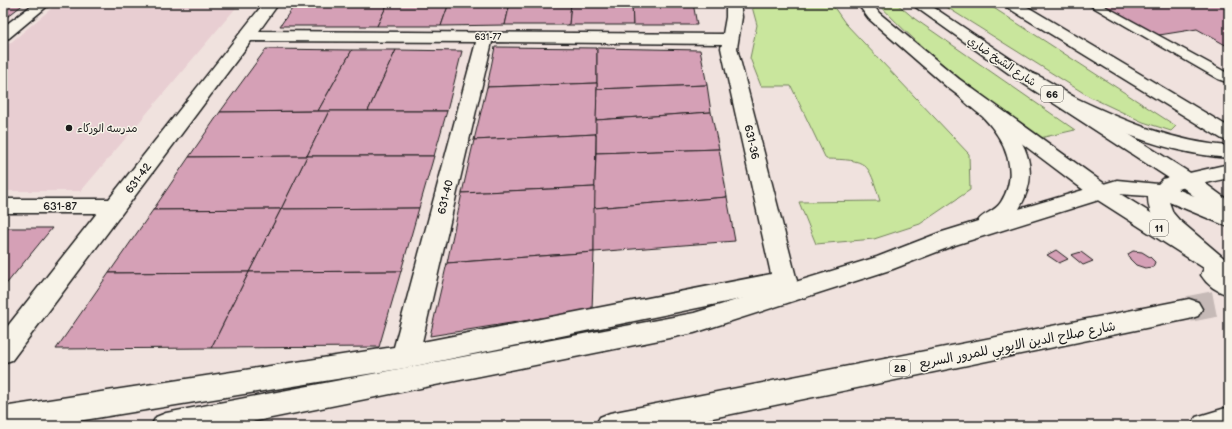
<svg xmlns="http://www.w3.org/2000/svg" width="1232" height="429" font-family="'Balsamiq Sans','Playpen Sans Arabic',sans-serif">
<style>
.built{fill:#e8ced2}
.green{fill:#c9e69d;stroke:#72815c}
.building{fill:#d5a0b6;stroke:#1c1c1c}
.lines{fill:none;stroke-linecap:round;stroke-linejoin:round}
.motorway-tunnel{stroke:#c6bab7;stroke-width:26;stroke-dasharray:26 13;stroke-linecap:butt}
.service-casing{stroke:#1c1c1c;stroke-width:3}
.minor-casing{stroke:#1c1c1c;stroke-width:3}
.primary-casing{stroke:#1c1c1c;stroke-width:3}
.trunk-casing{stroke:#1c1c1c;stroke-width:3}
.motorway-casing{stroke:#1c1c1c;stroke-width:3}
.service{fill:#f7f3e8;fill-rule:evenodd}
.minor{fill:#f7f3e8;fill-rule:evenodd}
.primary{fill:#f7f3e8;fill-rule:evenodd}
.trunk{fill:#f7f3e8;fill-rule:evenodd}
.motorway{fill:#f7f3e8;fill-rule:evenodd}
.poi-dot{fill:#1c1c1c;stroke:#f7f3e8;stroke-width:1.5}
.labels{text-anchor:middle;stroke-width:3;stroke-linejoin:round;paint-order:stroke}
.far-street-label{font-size:9px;fill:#1c1c1c;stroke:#f7f3e8}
.shield{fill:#f7f3e8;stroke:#5e5c59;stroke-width:1}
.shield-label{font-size:10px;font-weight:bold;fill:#1c1c1c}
.street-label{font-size:11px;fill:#1c1c1c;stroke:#f7f3e8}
.poi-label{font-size:11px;fill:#1c1c1c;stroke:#f7f3e8;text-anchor:start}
.near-street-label{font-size:13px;fill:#1c1c1c;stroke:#f7f3e8}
</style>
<rect width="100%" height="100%" fill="#f0e2de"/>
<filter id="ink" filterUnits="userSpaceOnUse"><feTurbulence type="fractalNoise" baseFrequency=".025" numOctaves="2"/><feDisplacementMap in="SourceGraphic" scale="8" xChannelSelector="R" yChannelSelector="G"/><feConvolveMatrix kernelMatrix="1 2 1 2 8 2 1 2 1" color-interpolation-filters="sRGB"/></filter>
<g filter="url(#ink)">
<!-- built -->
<polygon class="built" points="58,3 240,3 81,191 3,191 3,49"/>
<!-- green -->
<g class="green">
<path d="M751,3h80l14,20 124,131 1,36 -50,34 -46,15 -58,5 -17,-42 81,-1c-12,-40 -12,-41 -54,-42l-35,-73h-30l-11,-28 7,-33z"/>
<path d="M878,3h18l19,16 160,111 -35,8c-57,-42 -114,-82 -162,-135z"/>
<polygon points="940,3 986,3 1176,126 1171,131 1143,122 1090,97"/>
</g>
<!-- building -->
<g class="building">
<polygon points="3,3 25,3 3,20"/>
<polygon points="296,3 388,3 377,26 280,26"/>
<polygon points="388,3 449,3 441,26 377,26"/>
<polygon points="449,3 510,3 505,25 441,26"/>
<polygon points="510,3 571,3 569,25 505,25"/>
<polygon points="571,3 632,3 633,25 569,25"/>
<polygon points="632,3 693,3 697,25 633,25"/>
<polygon points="1098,3 1229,3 1229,47 1197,29 1153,36"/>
<polygon points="495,47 597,48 597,83 487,87"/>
<polygon points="597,48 700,50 707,85 597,89"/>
<polygon points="266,49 352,50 318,111 220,112"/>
<polygon points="352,50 396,50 368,111 318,111"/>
<polygon points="396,50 462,51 447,111 368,111"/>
<polygon points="597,83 596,134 474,140 487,87"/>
<polygon points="707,85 711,112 596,120 597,89"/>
<polygon points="329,111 307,156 189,157 220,112"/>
<polygon points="329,111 447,111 434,156 307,156"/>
<polygon points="711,112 719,149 596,153 596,120"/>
<polygon points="596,134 595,187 462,193 474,140"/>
<polygon points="719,149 727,197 594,208 596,153"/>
<polygon points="307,156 434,156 419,208 281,209"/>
<polygon points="307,156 281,209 153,210 189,157"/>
<polygon points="595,187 594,252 447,263 462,193"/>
<polygon points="727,197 735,241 594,252 594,208"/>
<polygon points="419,208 401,271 249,272 281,209"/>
<polygon points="281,209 249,272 109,273 153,210"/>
<polygon points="3,228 52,228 3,288"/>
<polygon points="1056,250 1068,259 1059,263 1047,255"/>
<polygon points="1133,251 1142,252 1150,257 1155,262 1153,267 1145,268 1136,265 1130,259 1128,254"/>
<polygon points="594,252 592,310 430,336 447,263"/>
<polygon points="1081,252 1093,261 1083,265 1071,255"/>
<polygon points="401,271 379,347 211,348 249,272"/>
<polygon points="249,272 211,348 56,349 109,273"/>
</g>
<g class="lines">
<!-- motorway-tunnel -->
<polyline class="motorway-tunnel" points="1189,309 1229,301"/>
<defs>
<polygon id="service" points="1086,3 1099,3 1229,74 1229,83 1218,79"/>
<g id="minor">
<polygon points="35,3 51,3 9,38 3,40 3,27"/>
<path d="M264,3h15l-20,28 464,3 3,-17v-14h14l2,14 -5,31 60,233 -3,7 -9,2 -380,78 -358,58h-44v-19l391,-60 82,-305 -225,-1 -239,319 -9,3v-31l94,-119h-94v-14h106zM492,42l230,2 -1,4 50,226 -349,68z"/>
<polygon points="1003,3 1021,3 1229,127 1229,141 1222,139 1005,6"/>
</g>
<g id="primary">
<polygon points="857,3 872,3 879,13 959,79 1109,187 1112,192 1109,197 1101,199 1093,197 947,87 869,19"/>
<polygon points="910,3 927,3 1030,72 1195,176 1198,181 1195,186 1188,188 1181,186 1018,80"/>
</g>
<g id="trunk">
<polygon points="1188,174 1195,176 1229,201 1229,220 1221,217 1181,186 1178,181 1181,176"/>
<path d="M1101,185l8,2 116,72 4,6 -3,7 3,2v21c-11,-3 -22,-10 -28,-20l3,-7 -111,-71 -3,-5 3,-5z"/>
</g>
<g id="motorway">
<path d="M1024,71c19,4 37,19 54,28 49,23 97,43 151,47v12c-77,-6 -146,-40 -211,-78l-3,-4 3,-4z"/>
<path d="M965,87l6,1c38,32 79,69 48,121l98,-29 41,4 5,-5 66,-15v14l-52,11 52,21v17l-60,-25 4,11 6,7 46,39 4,6 -4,6c-2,1 -6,3 -8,3 -9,-1 -15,-8 -21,-13 -20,-16 -49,-37 -48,-65l-30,-2 -163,51 -62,24 -199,64 -462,93h-81l5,-9 10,-4 528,-100 183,-56 62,-24 39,-12c5,-8 17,-9 23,-19 19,-30 4,-62 -18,-85 -9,-8 -20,-15 -27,-25l3,-4z"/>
<polygon points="1189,299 1198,302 1202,309 1198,316 1189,319 674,426 595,426 600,417 610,413"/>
<polygon points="1229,407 1229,426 1191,426 1196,417"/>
</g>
</defs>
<!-- service casing -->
<use href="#service" class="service-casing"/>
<!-- minor casing -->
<use href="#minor" class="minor-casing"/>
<!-- primary casing -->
<use href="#primary" class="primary-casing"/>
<!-- trunk casing -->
<use href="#trunk" class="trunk-casing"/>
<!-- motorway casing -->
<use href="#motorway" class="motorway-casing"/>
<!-- service -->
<use href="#service" class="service"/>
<!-- minor -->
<use href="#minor" class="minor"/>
<!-- primary -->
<use href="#primary" class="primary"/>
<!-- trunk -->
<use href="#trunk" class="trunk"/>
<!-- motorway -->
<use href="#motorway" class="motorway"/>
</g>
</g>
<!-- markers -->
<circle class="poi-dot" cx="69" cy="128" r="4"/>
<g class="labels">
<!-- far-street labels -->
<g class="far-street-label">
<text x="488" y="40">631-77</text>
</g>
<!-- shield labels -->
<g class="shield">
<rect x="1041" y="86" width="22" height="16" rx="3"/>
<rect x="1150" y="220" width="18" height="16" rx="3"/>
<rect x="890" y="360" width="20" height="16" rx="3"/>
</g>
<g class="shield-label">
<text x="1052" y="98">66</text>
<text x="1159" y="232">11</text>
<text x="900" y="372">28</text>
</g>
<!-- street labels -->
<g class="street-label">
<text transform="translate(1002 61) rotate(34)" y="4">شارع الشيخ ضاري</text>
<text transform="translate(752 142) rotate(77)" y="4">631-36</text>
<text transform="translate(138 178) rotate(-53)" y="4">631-42</text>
<text transform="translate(445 197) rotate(-76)" y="4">631-40</text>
<text x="60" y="210">631-87</text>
</g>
<!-- poi labels -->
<g class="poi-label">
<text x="77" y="132">مدرسه الوركاء</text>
</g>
<!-- near-street labels -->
<g class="near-street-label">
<text transform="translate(1017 344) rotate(-11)" y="5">شارع صلاح الدين الايوبي للمرور السريع</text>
</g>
</g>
<!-- margin -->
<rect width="1232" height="429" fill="none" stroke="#f7f3e8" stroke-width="16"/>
<rect x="8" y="8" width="1216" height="413" fill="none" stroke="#1c1c1c" stroke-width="1.5" filter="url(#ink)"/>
</svg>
